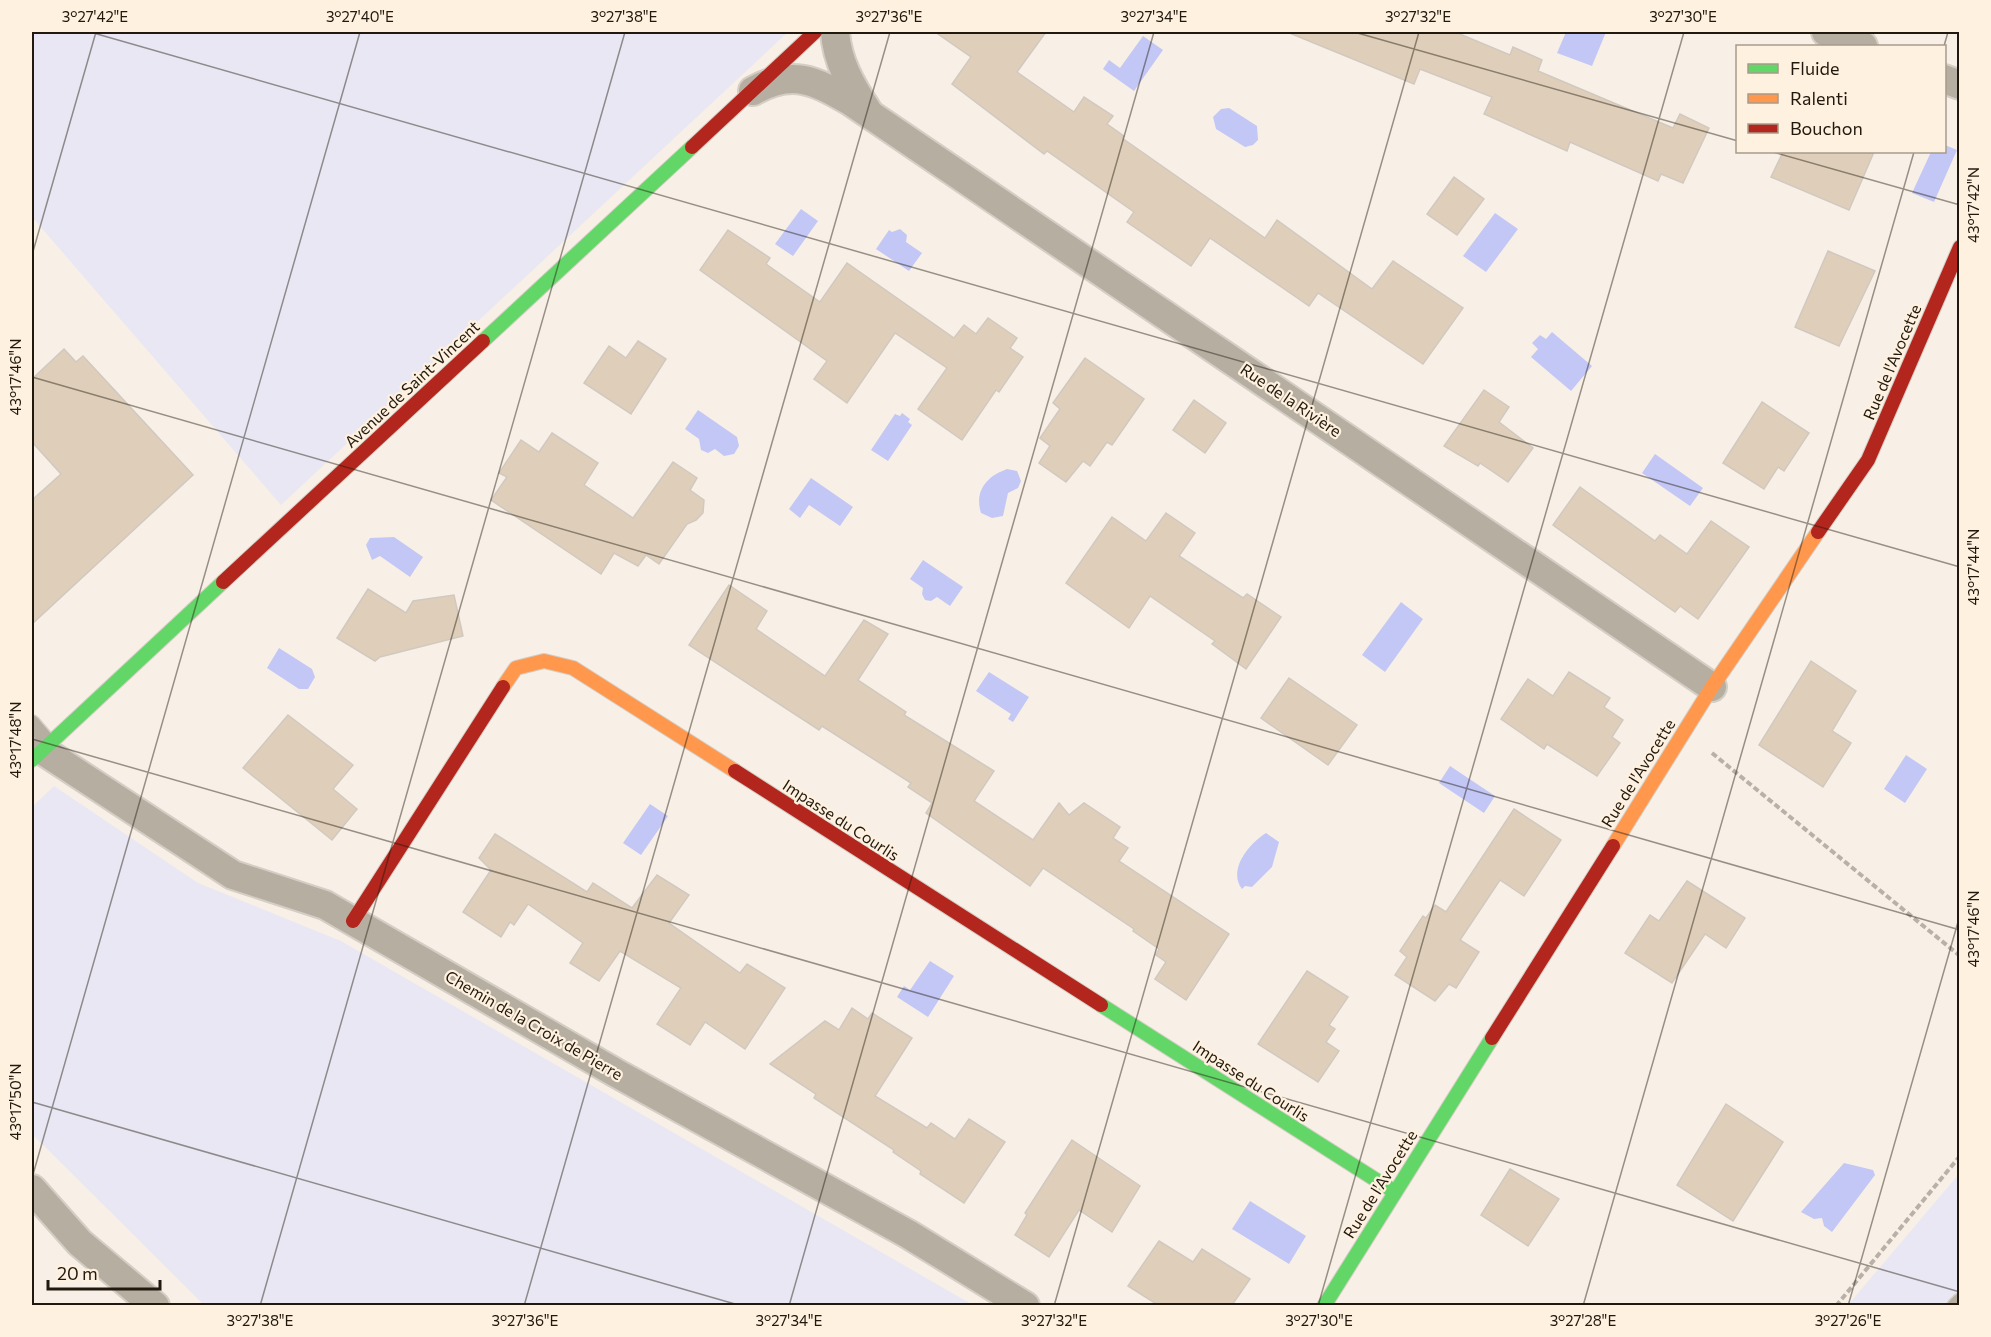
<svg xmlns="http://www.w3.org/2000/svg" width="1991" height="1337" font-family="Commissioner,sans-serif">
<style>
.green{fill:#e8e7f3}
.water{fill:#c3c7f5}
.building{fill:#dfcfba;stroke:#d1c9bf;stroke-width:1.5}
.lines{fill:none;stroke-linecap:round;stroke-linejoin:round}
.lane-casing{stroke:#d4cec5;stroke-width:18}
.street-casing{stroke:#d4cec5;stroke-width:32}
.fast-casing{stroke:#d4cec5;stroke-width:16}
.slow-casing{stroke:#d4cec5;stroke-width:16}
.jam-casing{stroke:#d4cec5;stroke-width:16}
.path{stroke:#b9b1a8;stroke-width:4;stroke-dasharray:6 3;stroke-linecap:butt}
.lane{stroke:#b7aea2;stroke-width:15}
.street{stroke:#b7aea2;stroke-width:28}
.fast{stroke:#63d668;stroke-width:14}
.slow{stroke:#ff974d;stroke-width:14}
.jam{stroke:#b3261e;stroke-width:14}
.ticks{fill:none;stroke:#21190e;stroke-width:1.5;stroke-opacity:0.45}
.labels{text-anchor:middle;stroke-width:4.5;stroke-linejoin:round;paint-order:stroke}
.street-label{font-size:16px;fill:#21190e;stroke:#fff1df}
.neatline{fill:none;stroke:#21190e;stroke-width:2}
.ticks-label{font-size:15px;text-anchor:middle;fill:#21190e}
</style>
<rect width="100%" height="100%" fill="#f8f0e6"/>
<!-- green -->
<g class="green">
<polygon points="32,32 788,32 281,505 32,217"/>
<polygon points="54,786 198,883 341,941 973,1305 204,1305 32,1134 32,807"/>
<polygon points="1959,1174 1959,1305 1848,1305"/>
</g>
<!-- water -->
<g class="water">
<polygon points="1566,32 1606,32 1592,66 1557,53"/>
<polygon points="1143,36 1163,50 1134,91 1103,69 1109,60 1120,68"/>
<polygon points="1229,108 1257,126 1258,140 1253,145 1245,147 1216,129 1213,117 1221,109"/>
<polygon points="1945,145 1957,150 1934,202 1912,193 1931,152 1944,152"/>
<polygon points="801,209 818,221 793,256 775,244"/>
<polygon points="1495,213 1518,229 1486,272 1463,256"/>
<polygon points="900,229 907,235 906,242 922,253 909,271 876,249 889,230 892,232"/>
<polygon points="1552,332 1592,366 1571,391 1531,357 1538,349 1532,343 1540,335 1546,339"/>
<polygon points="698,410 737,437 739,446 734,454 724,456 715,449 708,453 701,450 699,439 685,429"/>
<polygon points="902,413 910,419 908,422 912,425 888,461 871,450 895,414 900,416"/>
<polygon points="1655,454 1703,488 1690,506 1642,473"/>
<path d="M1007,469l10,2 4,10 -3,7 -10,5 -5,23 -11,2 -11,-5c-7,-22 6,-37 26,-44z"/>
<polygon points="811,478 853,507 840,526 809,505 800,518 789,509"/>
<polygon points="394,537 423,557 410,577 380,556 372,560 366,545 370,538"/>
<polygon points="923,560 963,587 950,606 937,597 931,601 925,600 922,594 923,588 910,579"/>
<polygon points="1401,602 1423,619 1385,672 1362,655"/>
<polygon points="279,648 312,669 315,677 308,689 299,689 267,668"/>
<polygon points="989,672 1029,697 1013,722 1008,719 1011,714 976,691"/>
<polygon points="1906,755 1927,769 1905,803 1884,789"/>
<polygon points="1450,766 1495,796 1484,813 1439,783"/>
<polygon points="650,804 668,816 641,855 623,843"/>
<path d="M1266,833l13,9 -7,25 -20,20 -7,-1 -3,3c-14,-18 5,-44 24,-56z"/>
<polygon points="930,961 954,976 928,1017 897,997 904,986 910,990"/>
<polygon points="1844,1163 1873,1170 1875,1175 1832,1232 1824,1226 1822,1218 1814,1219 1801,1212"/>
<polygon points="1250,1201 1306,1236 1289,1264 1232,1229"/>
</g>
<!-- building -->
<g class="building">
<polygon points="935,32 1046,32 1017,72 1074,112 1084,97 1113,116 1107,124 1124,136 1122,138 1265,238 1277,220 1372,289 1393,261 1463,308 1423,364 1318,293 1309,306 1210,238 1191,266 1127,222 1134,212 1047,151 1044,154 952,84 971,57"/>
<polygon points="1287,32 1455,32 1510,55 1513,47 1542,60 1538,71 1673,128 1680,114 1709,128 1683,183 1661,174 1658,181 1570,142 1567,151 1484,114 1492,97 1420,69 1414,84"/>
<polygon points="1783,152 1874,152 1849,210 1771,177"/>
<polygon points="1454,177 1484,199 1457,235 1427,214"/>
<polygon points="728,230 770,258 766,264 820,302 847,263 954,338 964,325 976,334 988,318 1017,338 1010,348 1023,357 999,392 996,390 962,440 918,409 947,368 895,333 847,403 814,379 827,361 700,270"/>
<polygon points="1828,251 1875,271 1839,346 1795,327"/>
<polygon points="638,341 666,359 631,414 584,383 609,346 626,358"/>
<polygon points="64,349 76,362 83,356 193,475 32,624 32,500 61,474 32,442 32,379"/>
<polygon points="1085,358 1144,399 1112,445 1107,442 1090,466 1083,461 1066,482 1039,463 1050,446 1040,438 1060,409 1053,403"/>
<polygon points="1484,390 1509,407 1499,422 1533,448 1508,482 1480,463 1478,466 1444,446"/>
<polygon points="1194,400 1226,423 1205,453 1173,430"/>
<polygon points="1762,402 1809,433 1784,471 1778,467 1764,489 1723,463"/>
<polygon points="552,433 598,463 584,485 633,518 673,462 697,478 690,490 704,500 703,513 696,520 687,524 659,564 646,555 638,566 614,553 601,574 491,500 507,477 499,473 521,440 539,452"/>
<polygon points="1580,487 1655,541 1660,535 1687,554 1711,521 1749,547 1698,619 1680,606 1675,612 1553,525"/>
<polygon points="1166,513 1195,533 1179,556 1243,598 1247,594 1281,617 1246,669 1212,644 1215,641 1150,596 1129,628 1066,583 1112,517 1146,541"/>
<polygon points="729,585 767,611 756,629 825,676 864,620 888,634 858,680 906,712 904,715 994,771 974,801 1033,840 1059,803 1069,815 1084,803 1120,827 1113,838 1128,848 1119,861 1229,934 1186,1000 1155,979 1166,962 1156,955 1159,949 1133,931 1134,929 1043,868 1030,886 926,813 932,803 908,787 911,783 822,726 819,730 689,645"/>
<polygon points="368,589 406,613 413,601 454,595 463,636 380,657 375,661 337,638"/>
<polygon points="1811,661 1856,691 1832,731 1851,743 1823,787 1759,745"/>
<polygon points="1569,672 1610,698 1604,707 1623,720 1612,737 1620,743 1597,776 1547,744 1544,749 1501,719 1528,679 1553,696"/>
<polygon points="1289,678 1357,725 1328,765 1261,718"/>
<polygon points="288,715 353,765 333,789 357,809 332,840 243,768"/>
<polygon points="1514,809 1561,840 1524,896 1500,880 1460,940 1479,952 1456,988 1449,984 1435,1001 1395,975 1407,957 1400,951 1423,916 1426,918 1435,905 1446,912"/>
<polygon points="495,834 587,892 593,883 632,908 657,875 689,895 669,923 740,973 747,964 785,988 745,1049 705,1022 690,1045 657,1024 681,988 620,951 599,981 570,963 583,943 528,904 514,925 510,922 501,937 463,912 491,870 479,858"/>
<polygon points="1687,881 1745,918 1726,948 1705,934 1672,983 1625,953 1650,915 1659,921"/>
<polygon points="1307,971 1348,997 1329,1025 1335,1029 1326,1042 1339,1051 1318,1082 1258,1044"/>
<polygon points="852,1008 868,1019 872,1013 912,1038 875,1096 927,1128 931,1123 955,1139 969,1119 1005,1142 964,1203 920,1174 921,1171 893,1152 894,1150 814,1098 816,1094 770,1064 825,1021 839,1030"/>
<polygon points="1726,1104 1783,1142 1733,1221 1677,1185"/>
<polygon points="1072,1140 1140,1186 1112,1232 1079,1210 1049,1257 1015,1235 1027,1215 1025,1213"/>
<polygon points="1510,1169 1559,1199 1528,1246 1481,1215"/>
<polygon points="1159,1241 1193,1262 1202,1249 1250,1279 1232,1305 1158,1305 1128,1286"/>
</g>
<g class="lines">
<defs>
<g id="lane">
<polyline points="32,723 49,743"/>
<polyline points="1955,1306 1960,1301"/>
</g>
<g id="street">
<path d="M835,32c2,29 16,54 32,78"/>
<polyline points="1826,32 1863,46"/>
<polyline points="1944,79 1960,85"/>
<path d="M753,91c39,-22 61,-11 97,10l862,586"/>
<polyline points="42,750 233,875 325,905 616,1073 908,1234 1025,1306"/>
<polyline points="32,1189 80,1243 155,1306"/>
</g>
<g id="fast">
<polyline points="483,341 692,147"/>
<polyline points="32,760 223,582"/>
<polyline points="1101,1005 1395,1192"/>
<polyline points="1324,1306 1492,1038"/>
</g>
<g id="slow">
<polyline points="503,687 516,668 544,661 573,668 735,771"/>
<polyline points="1613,846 1712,687 1818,532"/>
</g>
<g id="jam">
<polyline points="692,147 815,32"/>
<polyline points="1818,532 1868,460 1960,247"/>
<polyline points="223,582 483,341"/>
<polyline points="735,771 1101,1005"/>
<polyline points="353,921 503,687"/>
<polyline points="1492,1038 1613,846"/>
</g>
</defs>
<!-- lane casing -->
<use href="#lane" class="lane-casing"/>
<!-- street casing -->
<use href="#street" class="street-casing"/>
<!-- fast casing -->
<use href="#fast" class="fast-casing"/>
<!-- slow casing -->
<use href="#slow" class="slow-casing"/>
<!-- jam casing -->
<use href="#jam" class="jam-casing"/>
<!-- path -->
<g class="path">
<polyline points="1712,753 1960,956"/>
<polyline points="1836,1306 1960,1156"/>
</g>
<!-- lane -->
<use href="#lane" class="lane"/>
<!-- street -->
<use href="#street" class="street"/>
<!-- fast -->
<use href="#fast" class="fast"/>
<!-- slow -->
<use href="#slow" class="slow"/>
<!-- jam -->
<use href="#jam" class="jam"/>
</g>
<!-- ticks -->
<path class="ticks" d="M90,32l1870,535M1354,32l384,109M1944,46l4,-14M1773,152l187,53M32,255l64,-223M32,377l1928,553M32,739l1928,553M32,1102l710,204M32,1178l328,-1146M260,1306l365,-1274M524,1306l366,-1274M789,1306l365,-1274M1054,1306l365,-1274M1318,1306l366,-1274M1583,1306l331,-1154M1848,1306l112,-391"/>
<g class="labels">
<!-- street labels -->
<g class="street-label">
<text transform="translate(1892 362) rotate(-67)" y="6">Rue de l'Avocette</text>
<text transform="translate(412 384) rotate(-43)" y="6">Avenue de Saint-Vincent</text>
<text transform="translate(1291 400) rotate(34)" y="6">Rue de la Rivière</text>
<text transform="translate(1638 773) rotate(-58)" y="6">Rue de l'Avocette</text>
<text transform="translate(841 820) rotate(33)" y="6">Impasse du Courlis</text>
<text transform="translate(534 1025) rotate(30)" y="6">Chemin de la Croix de Pierre</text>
<text transform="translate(1251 1081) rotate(33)" y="6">Impasse du Courlis</text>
<text transform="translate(1380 1184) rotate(-58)" y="6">Rue de l'Avocette</text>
</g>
</g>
<!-- border -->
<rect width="1991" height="1337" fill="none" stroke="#fff1df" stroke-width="66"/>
<!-- legend -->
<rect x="1736" y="45" width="210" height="108" fill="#fff1df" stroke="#a69b8b" stroke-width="1.5"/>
<rect x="1748" y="64" width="30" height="9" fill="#63d668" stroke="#a69b8b" stroke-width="1.5"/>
<text x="1790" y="75" font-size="18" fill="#21190e">Fluide</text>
<rect x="1748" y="94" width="30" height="9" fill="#ff974d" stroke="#a69b8b" stroke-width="1.5"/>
<text x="1790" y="105" font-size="18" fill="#21190e">Ralenti</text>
<rect x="1748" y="124" width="30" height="9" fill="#b3261e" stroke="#a69b8b" stroke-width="1.5"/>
<text x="1790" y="135" font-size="18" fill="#21190e">Bouchon</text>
<!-- scale -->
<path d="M48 1280v9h112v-9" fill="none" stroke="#21190e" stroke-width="3"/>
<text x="57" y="1280" font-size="18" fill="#21190e" stroke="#fff1df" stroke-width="4.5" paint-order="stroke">20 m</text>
<rect x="33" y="33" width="1925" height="1271" class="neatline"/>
<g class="ticks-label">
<text x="95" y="22">3°27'42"E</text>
<text x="360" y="22">3°27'40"E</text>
<text x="624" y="22">3°27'38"E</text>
<text x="889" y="22">3°27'36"E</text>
<text x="1154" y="22">3°27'34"E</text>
<text x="1418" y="22">3°27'32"E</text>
<text x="1683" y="22">3°27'30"E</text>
<text transform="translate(1974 205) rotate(-90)" y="5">43°17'42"N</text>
<text transform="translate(16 377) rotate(-90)" y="5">43°17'46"N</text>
<text transform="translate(1974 567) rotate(-90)" y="5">43°17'44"N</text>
<text transform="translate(16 740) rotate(-90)" y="5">43°17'48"N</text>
<text transform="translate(1974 929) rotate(-90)" y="5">43°17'46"N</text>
<text transform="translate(16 1102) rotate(-90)" y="5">43°17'50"N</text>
<text x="260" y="1326">3°27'38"E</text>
<text x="525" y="1326">3°27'36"E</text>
<text x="789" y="1326">3°27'34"E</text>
<text x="1054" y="1326">3°27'32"E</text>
<text x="1319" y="1326">3°27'30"E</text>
<text x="1583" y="1326">3°27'28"E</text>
<text x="1848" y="1326">3°27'26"E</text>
</g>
</svg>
